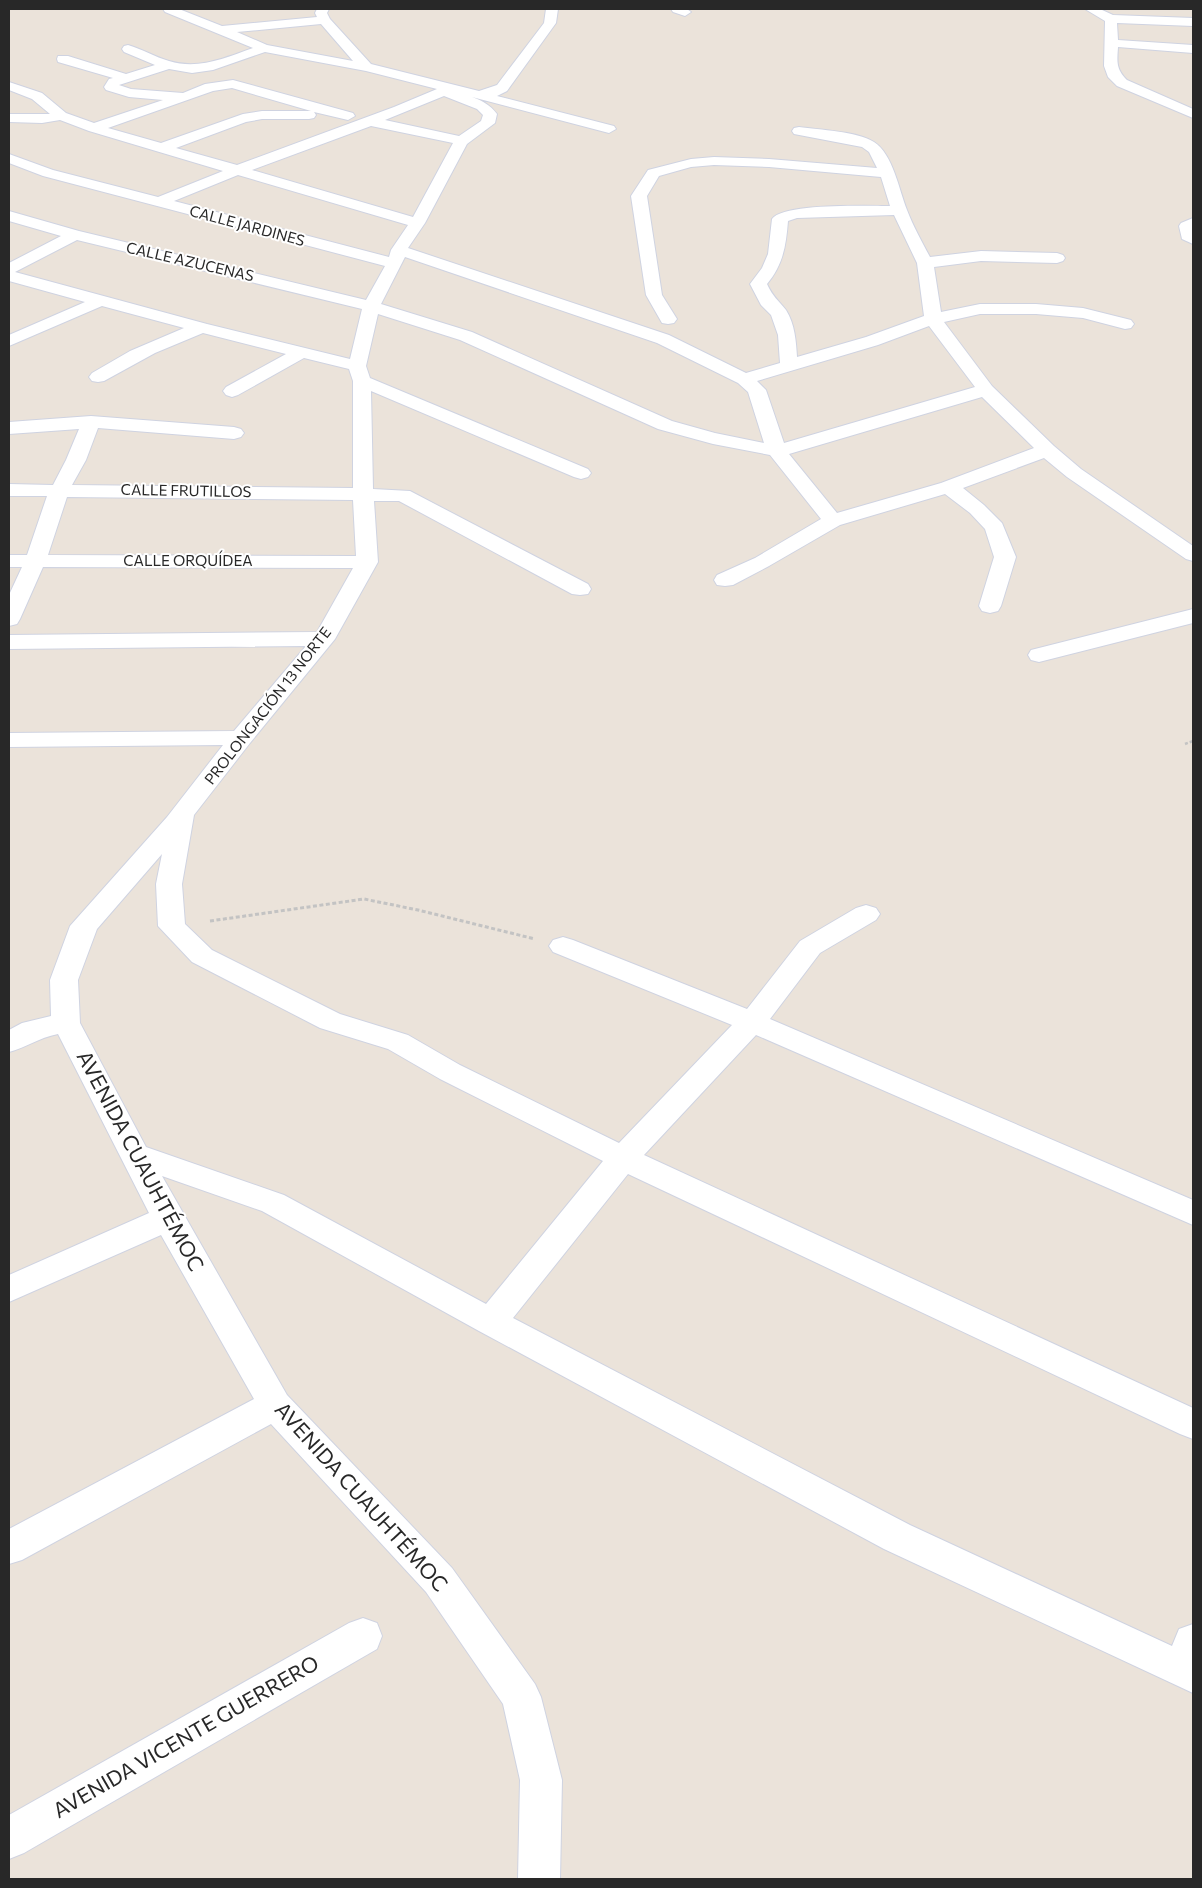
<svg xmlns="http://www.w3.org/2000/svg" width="1202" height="1888" font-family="Commissioner,sans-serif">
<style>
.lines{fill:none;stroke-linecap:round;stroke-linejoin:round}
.minor-casing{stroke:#cfd3e1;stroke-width:2}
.path-far1{stroke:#c3c3c3;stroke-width:2.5;stroke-dasharray:3 2;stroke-linecap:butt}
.path{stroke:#c3c3c3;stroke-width:3;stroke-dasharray:4 2.5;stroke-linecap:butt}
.minor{fill:#fff;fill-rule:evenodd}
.labels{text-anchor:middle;stroke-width:4;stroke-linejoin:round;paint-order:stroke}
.far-street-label{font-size:15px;fill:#282828;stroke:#fff}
.near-street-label{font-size:21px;fill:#282828;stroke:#fff}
</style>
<rect width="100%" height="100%" fill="#ebe3da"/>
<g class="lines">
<defs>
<g id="minor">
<path d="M163,9h16l43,17 95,-9 -2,-4 2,-4h12l-2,4 3,6 41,45 108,27 18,-6 47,-62 2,-14h12l-2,14 -49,68 -10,5 117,30 2,3 -7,4 -137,-36c11,4 18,8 25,17l-2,9 -28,21 -42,79 -17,25 261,87 77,38 34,-10 -2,-28 -7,-20 -10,-10 -11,-21 12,-16 6,-14 4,-35c11,-16 96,-13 118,-13l-9,-29 -112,-10 -55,-2 -23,2 -32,9 -12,20 15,99 15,24 -3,4 -6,1 -6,-1 -16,-28 -15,-99 17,-26 43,-11 23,-2 55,2 108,9 -8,-16 -7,-5 -68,-13 -2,-3 2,-3 5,-1c21,3 57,4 75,15 19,12 25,48 33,68 6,16 15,32 23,47l51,-6 76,2 6,2 2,3 -2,3 -6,2 -76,-2 -47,6 7,45 39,-8h56l47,4 48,12 3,4 -3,4 -6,1 -42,-11 -47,-4h-56l-36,8 48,64 62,60 27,23 112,77v15l-7,-2 -119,-82 -23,-19 -81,30 21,17 18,18 14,34 -15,49 -3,5 -8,2 -8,-2 -3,-5 15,-49 -9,-28 -15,-16 -25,-19 -105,31 -71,41 -36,19 -8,1 -8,-1 -3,-5 3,-5 38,-17 66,-39 -51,-64 -57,-11 -55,-15 -198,-89 -82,-26 -12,52 4,12 218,91 3,4 -3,4 -7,2 -7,-2 -203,-86 2,98 37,2 178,93 3,5 -3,5 -8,1 -8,-1 -173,-93h-25l4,61 -43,77 -85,104 -56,72 -12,69 3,40 27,26 128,64 68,21 52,30 159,78 113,-118 -179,-73 -4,-6 4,-6 10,-3 10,3 174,69 53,-68 56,-33 10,-3 10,3 4,6 -4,6 -56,33 -50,66 423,181v25l-437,-190 -112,120 549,253v31l-13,-5 -552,-260 -115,144 397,207 262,121 7,-17 14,-5v69l-309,-144 -405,-218 -217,-120 -100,-35 125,219 165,173 83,116 6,13 21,83 -2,99h-42l2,-99 -17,-76 -77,-112 -155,-168 -249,136 -13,4v-35l245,-130 -93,-164 -152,67v-27l140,-62 -91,-179c-20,4 -31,13 -49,18v-22l13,-7 29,-7 -1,-36 20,-54 97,-109 56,-72 -214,2v-14l225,-2 72,-85 -297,3v-14l308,-3 36,-64 -310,-1 -23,52 -3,5 -8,2v-31l13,-28h-13v-12h18l20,-59h-38v-12l44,1 13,-25 13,-31 -70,5v-12l82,-6 143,11 7,2 3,4 -3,4 -7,2 -136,-11 -12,32 -14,25 281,3v-107l-4,-12 -45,-11 -66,37 -6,2 -6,-2 -3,-4 3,-4 60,-33 -83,-21 -48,20 -51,28 -6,1 -6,-1 -3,-4 3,-4 38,-22 54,-23 -82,-22 -93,40v-11l76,-33 -76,-21v-18l52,-27 -52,-15v-10l70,20 287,69 19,-34 -342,-90 -34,-13v-9l44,16 105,27 65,-26 -134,-40 -29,-11 -18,3 -33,-1v-8h41l-18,-15 -23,-9v-8l33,11 24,20 28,10 69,-23 -34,-3 -23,-7 -2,-3 5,-8 4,-1 -55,-16 -1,-3 1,-3h10l58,18 29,-9 -31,-13 -2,-3 2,-3 4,-1c14,4 27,12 41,16 29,9 56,-3 84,-13l-88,-36zM321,24l32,37 -86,-16 -30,-13zM265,52l101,19 71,18 -43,18 -157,58 -61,-17 70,-26 16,-3h47l5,-1 2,-3 -2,-3 34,8 7,-4 -2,-3 -120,-33 -28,4 -22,9 -52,-4 -12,-4 50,-16 23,4 21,-3zM232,88l79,23h-49l-19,3 -82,29 -53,-15 105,-37zM444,96l33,13 6,6 -2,6 -22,15 -74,-16zM371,126l82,17 -40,74 -161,-47zM238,175l170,50 -17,25 -2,7 -215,-56zM894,215l23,48 7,53 -58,21 -69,20c-1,-15 -2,-33 -11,-47 -8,-10 -13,-13 -19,-26 16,-19 19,-38 21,-63l9,-3zM77,240l285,69 -12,50 -143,-35 -192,-52zM405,257l252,86 81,40 10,9 16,51 -49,-10 -43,-12 -200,-89 -91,-28zM929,326l46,61 -191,56 -18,-53 -9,-9 121,-36zM982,397l52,51 -93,35 -104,30 -48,-59zM67,497l286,3 3,56 -308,-1zM162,854l-6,30 2,42 34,36 128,66 68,21 52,30 163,82 -117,143 -202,-109 -138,-48 -66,-124 -2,-43 19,-51z"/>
<polygon points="671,9 687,9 691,12 685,16 673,12"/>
<path d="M1085,9h15l13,6 80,3v8l-76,-3 1,17 75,5v8l-75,-6c-1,15 -2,22 9,33l66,29v9l-76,-32 -9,-9 -4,-11 1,-45z"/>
<polygon points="1193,218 1193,244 1182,239 1179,226 1181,223"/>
<polygon points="1193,609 1193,623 1039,662 1031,660 1028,655 1031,650"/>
<polygon points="363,1618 377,1623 382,1636 377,1649 24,1853 9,1859 9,1815 349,1623"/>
</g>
</defs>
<!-- minor casing -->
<use href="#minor" class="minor-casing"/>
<!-- path-far1 -->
<polyline class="path-far1" points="1185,744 1193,741"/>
<!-- path -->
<polyline class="path" points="210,921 364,899 418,910 535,939"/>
<!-- minor -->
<use href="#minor" class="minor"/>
</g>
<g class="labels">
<!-- far-street labels -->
<g class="far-street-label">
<text transform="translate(247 226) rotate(15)" y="5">CALLE JARDINES</text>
<text transform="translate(190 262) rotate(13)" y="5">CALLE AZUCENAS</text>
<text transform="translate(186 491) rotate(1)" y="5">CALLE FRUTILLOS</text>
<text x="188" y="566">CALLE ORQUÍDEA</text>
<text transform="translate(268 706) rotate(-52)" y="5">PROLONGACIÓN 13 NORTE</text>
</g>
<!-- near-street labels -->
<g class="near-street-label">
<text transform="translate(140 1161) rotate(62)" y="7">AVENIDA CUAUHTÉMOC</text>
<text transform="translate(361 1497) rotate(48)" y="7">AVENIDA CUAUHTÉMOC</text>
<text transform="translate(186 1737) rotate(-30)" y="7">AVENIDA VICENTE GUERRERO</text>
</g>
</g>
<!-- border -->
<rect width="1202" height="1888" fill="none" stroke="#282828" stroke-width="20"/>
</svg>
